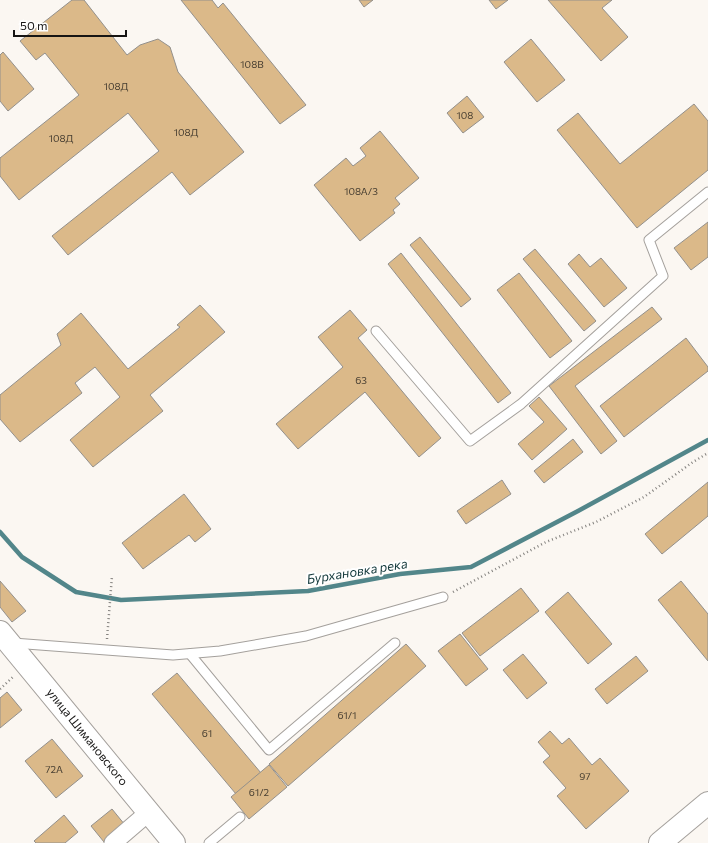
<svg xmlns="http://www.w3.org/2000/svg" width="708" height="843" font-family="Commissioner,sans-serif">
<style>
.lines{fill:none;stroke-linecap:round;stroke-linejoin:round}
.stream{stroke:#52868a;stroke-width:4.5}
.building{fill:#dbb989;stroke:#93908c}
.lane-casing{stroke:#a4a09c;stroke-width:11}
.street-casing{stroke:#a4a09c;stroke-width:19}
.secondary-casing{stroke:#a4a09c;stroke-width:24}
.primary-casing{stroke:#a4a09c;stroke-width:24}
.path{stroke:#84827f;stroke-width:2.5;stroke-dasharray:1 3;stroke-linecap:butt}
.lane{stroke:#fff;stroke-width:9}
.street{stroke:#fff;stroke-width:17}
.secondary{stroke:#fff;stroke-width:22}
.primary{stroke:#fff;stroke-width:22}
.labels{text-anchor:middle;stroke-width:4;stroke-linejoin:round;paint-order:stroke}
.number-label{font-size:10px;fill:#473e31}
.street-label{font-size:12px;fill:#161514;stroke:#fff}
.water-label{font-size:13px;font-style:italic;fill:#113739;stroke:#fff}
</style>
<rect width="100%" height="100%" fill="#fbf7f2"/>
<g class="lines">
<!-- stream -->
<polyline class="stream" points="0,532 22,557 76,592 121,600 308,591 400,574 471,567 578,511 708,440"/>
</g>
<!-- building -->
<g class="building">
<polygon points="72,0 84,0 127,55 140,45 158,39 170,47 178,72 244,152 190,195 172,172 68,255 52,236 159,151 128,113 19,200 0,176 0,158 79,95 45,53 36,60 20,41"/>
<polygon points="181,0 212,0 218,8 223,3 306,105 280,124"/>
<polygon points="359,0 373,0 364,7"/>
<polygon points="489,0 508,0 496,9"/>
<polygon points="548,0 612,0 602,8 628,37 601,61"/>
<polygon points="531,39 565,80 537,102 504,62"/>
<polygon points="3,52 34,89 8,111 0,101 0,55"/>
<polygon points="467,96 484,117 463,133 447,113"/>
<polygon points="694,104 708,121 708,170 637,228 557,130 578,113 620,164"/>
<polygon points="380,131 419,178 395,198 400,204 393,210 395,213 360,241 314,185 346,158 353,166 366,156 360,148"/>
<polygon points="708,222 708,257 691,270 674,248"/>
<polygon points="420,237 471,299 461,307 410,245"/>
<polygon points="535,249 596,321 584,331 523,259"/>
<polygon points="401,253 511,393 498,403 388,264"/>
<polygon points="579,254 590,267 601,258 627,288 604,307 568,264"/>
<polygon points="519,273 572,341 550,358 497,290"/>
<polygon points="200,305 225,332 150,395 163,411 93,467 70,440 120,397 95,367 75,383 82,393 20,442 0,419 0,395 61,345 57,334 81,313 128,369 180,327 177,325"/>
<polygon points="652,307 662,319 575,386 617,441 601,454 549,386"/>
<polygon points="350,310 367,330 358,338 441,438 419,457 365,392 298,449 276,424 343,367 318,337"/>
<polygon points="686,338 708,367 708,371 624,437 600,406"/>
<polygon points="539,397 567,429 532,460 518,444 544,422 529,406"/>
<polygon points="573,439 583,452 544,483 534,471"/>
<polygon points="502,480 511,494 466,524 457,511"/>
<polygon points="708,482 708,516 662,554 645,534"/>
<polygon points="184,494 211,529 195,542 189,535 143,569 122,543"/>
<polygon points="0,581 26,611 12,622 0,607"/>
<polygon points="681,581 708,614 708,661 658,600"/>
<polygon points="521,588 539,611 480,656 462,633"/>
<polygon points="568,592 612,644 588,664 545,612"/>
<polygon points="460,634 488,669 466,686 438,651"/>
<polygon points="406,644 426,666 288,786 269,764"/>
<polygon points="523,654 547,683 527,699 503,670"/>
<polygon points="636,656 648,671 607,704 595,689"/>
<polygon points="177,673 261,773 236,794 152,694"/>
<polygon points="7,692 22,710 0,728 0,698"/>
<polygon points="550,731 562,744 569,738 592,765 600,758 629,791 586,829 557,796 566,788 543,762 550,756 538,742"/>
<polygon points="52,739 83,776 56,798 25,761"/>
<polygon points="269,765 287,787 249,819 231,797"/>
<polygon points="112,809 125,825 104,842 91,826"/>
<polygon points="64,815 78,832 65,843 36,843 34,841"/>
</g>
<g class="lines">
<defs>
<g id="lane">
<polyline points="376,331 470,441 521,404 663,276 649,240 708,192"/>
<polyline points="13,643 173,655 220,651 306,636 443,597"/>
<polyline points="190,654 269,750 395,643"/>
<polyline points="209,843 240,817"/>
</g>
<polyline id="street" points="113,843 149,812"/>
<polyline id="secondary" points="0,632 174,843"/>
<polyline id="primary" points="660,843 708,803"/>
</defs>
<!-- lane casing -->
<use href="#lane" class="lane-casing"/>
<!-- street casing -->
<use href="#street" class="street-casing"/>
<!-- secondary casing -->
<use href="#secondary" class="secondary-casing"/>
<!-- primary casing -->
<use href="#primary" class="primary-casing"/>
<!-- path -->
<g class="path">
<polyline points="453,592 546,542 596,522 644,497 693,462 708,453"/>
<polyline points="107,639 112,576"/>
<polyline points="0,689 13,677"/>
</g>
<!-- lane -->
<use href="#lane" class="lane"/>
<!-- street -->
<use href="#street" class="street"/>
<!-- secondary -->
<use href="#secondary" class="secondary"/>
<!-- primary -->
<use href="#primary" class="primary"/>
</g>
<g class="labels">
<!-- number labels -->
<g class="number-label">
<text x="252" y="68">108В</text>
<text x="116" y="90">108Д</text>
<text x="465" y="119">108</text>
<text x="186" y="136">108Д</text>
<text x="61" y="142">108Д</text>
<text x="361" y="195">108А/3</text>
<text x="361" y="384">63</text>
<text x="347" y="719">61/1</text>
<text x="207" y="737">61</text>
<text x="54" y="773">72А</text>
<text x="585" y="780">97</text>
<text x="259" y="796">61/2</text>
</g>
<!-- street labels -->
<g class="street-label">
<text transform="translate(87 737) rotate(51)" y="4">улица Шимановского</text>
</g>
<!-- water labels -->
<g class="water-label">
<text transform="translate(357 571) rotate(-9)" y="5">Бурхановка река</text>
</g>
</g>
<!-- scale -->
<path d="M14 30v6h112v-6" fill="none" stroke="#161514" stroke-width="2"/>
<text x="20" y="30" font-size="12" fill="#161514" stroke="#ffffff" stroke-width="3" paint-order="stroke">50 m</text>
</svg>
